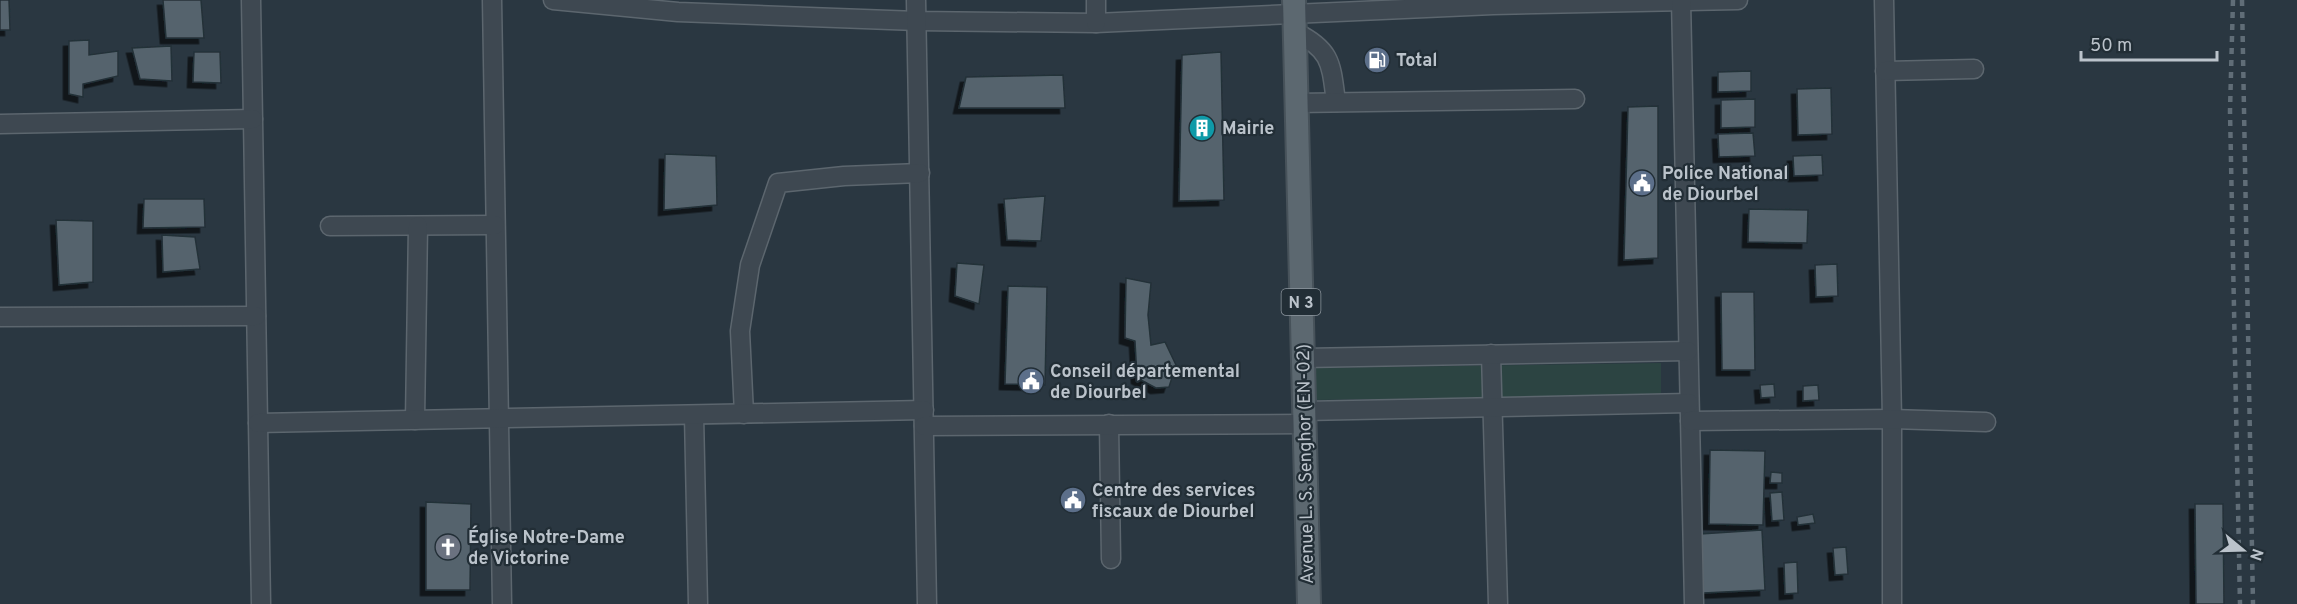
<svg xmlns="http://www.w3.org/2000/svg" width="2297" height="604" font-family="Overpass,sans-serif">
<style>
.green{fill:#2c4442}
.building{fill:#55646d;stroke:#243038;stroke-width:1.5;filter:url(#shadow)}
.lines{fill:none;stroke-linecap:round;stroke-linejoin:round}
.minor-casing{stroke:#5c666e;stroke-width:21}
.major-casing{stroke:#47525a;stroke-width:26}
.minor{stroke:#3e4851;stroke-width:18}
.major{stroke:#5c6870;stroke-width:22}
.rail{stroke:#606d77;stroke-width:4.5;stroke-dasharray:6 6;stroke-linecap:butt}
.labels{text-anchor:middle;stroke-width:4.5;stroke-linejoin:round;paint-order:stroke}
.shield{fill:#222e36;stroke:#8d969e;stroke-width:1.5}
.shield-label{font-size:16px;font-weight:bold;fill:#bbc3cb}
.poi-label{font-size:18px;font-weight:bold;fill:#bbc3cb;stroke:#222e36;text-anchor:start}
.street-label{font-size:18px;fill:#bbc3cb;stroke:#222e36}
</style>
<defs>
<filter id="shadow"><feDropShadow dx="-5.5" dy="5.5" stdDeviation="0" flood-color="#0009"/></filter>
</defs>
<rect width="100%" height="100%" fill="#2a3741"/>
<!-- green -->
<polygon class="green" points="1661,363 1661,395 1312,400 1312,368"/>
<!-- building -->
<g class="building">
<polygon points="0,0 9,0 10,30 0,30"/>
<polygon points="163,0 201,0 204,38 166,38"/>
<polygon points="89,40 89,55 118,51 118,76 83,84 83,97 69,94 69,41"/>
<polygon points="171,46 172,81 140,79 132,48"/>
<polygon points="194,52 220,52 221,83 193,82"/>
<polygon points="1221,52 1224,200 1179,201 1182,55"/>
<polygon points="1751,71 1751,91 1718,92 1718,72"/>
<polygon points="1063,75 1065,108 959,108 966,77"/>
<polygon points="1831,88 1832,134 1798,135 1797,89"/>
<polygon points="1755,99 1755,127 1721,128 1721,100"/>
<polygon points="1658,106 1658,258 1624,260 1628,107"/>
<polygon points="1753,133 1755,156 1719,157 1718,134"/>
<polygon points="665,154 716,156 717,205 664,210"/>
<polygon points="1822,155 1823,175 1794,176 1793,156"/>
<polygon points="1045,196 1041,241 1007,240 1004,199"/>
<polygon points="144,199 204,199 205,227 143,228"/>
<polygon points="1749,209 1808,210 1807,243 1748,242"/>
<polygon points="56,220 93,221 93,282 59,285"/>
<polygon points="162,235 195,237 200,269 163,272"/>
<polygon points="957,263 984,265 979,304 955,296"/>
<polygon points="1837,264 1838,296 1816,297 1815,265"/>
<polygon points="1126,278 1151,283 1148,315 1151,345 1165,342 1176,365 1169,387 1156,388 1137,378 1135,341 1125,338"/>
<polygon points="1008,286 1047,287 1045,385 1005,384"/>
<polygon points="1721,292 1754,292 1755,370 1722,370"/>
<polygon points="1774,384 1775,397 1761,398 1760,385"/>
<polygon points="1818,385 1819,400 1803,401 1803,386"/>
<polygon points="1710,450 1765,451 1763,525 1709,524"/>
<polygon points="1771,472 1782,473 1782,483 1770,483"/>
<polygon points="1782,492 1784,520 1772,521 1770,493"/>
<polygon points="426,502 471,504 470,590 426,590"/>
<polygon points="2195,504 2223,504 2224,604 2196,604"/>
<polygon points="1813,514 1815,523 1798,525 1797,517"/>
<polygon points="1762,530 1765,590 1703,593 1700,534"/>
<polygon points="1846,547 1848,574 1835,575 1833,548"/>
<polygon points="1797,562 1798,593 1785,594 1784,563"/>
</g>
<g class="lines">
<defs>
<g id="minor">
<polyline points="251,0 261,604"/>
<polyline points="492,0 502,604"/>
<polyline points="553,0 678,12 917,21 1096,23 1493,5 1738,0"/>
<polyline points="916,0 927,604"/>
<polyline points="1681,0 1694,604"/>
<polyline points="1884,0 1892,419 1892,604"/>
<polyline points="1096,23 1096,0"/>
<path d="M1295,32c37,18 36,32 41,70"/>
<polyline points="1885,71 1974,69"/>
<polyline points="1296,103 1575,99"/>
<polyline points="0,124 253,119"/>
<polyline points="330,226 495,225"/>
<polyline points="0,317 256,316"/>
<polyline points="1491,354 1498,604"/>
<polyline points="1303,358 1688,351"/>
<polyline points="1304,411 1689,403"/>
<polyline points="744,414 740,331 750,265 778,183 844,176 920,173"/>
<polyline points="694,415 698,604"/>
<polyline points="415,420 418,226"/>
<polyline points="1690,421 1892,419 1986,422"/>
<polyline points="258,423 924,410"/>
<polyline points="1109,424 1111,559"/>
<polyline points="924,426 1304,424"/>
</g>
<polyline id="major" points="1294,0 1309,604"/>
</defs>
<!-- minor casing -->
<use href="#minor" class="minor-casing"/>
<!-- major casing -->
<use href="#major" class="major-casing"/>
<!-- minor -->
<use href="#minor" class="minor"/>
<!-- major -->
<use href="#major" class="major"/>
<!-- rail -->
<g class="rail">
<polyline points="2233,0 2230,111 2240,604"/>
<polyline points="2242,0 2253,604"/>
</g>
</g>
<!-- icons -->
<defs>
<symbol id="fuel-disc" viewBox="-11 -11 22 22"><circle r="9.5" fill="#5c6f8a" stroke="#222e36"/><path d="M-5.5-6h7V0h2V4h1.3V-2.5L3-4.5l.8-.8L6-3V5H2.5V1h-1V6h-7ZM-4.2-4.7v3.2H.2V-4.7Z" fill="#fff"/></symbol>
<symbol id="building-disc" viewBox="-11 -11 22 22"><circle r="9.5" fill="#0f9aa8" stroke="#222e36"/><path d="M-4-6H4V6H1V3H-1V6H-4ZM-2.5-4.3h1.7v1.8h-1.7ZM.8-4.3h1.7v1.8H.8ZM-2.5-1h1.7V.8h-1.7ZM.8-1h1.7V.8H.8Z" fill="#fff"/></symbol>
<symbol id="civic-disc" viewBox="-11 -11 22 22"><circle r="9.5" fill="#5c6f8a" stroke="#222e36"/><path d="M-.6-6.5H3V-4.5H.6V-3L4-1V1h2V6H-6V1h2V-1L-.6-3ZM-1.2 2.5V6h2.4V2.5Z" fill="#fff"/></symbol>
<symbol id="church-disc" viewBox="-11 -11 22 22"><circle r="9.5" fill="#6b7280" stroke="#222e36"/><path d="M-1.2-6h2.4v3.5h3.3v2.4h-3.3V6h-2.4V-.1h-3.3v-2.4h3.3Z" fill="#fff"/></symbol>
</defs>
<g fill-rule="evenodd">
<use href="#fuel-disc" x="1362" y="45" width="30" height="30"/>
<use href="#building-disc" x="1187" y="113" width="30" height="30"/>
<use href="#civic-disc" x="1627" y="168" width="30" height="30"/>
<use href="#civic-disc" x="1016" y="366" width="30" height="30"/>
<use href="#civic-disc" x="1058" y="485" width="30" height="30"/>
<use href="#church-disc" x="433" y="532" width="30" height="30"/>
</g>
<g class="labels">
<!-- shield labels -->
<rect class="shield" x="1281.5" y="289" width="39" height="26" rx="4.5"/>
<g class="shield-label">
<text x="1301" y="308">N 3</text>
</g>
<!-- poi labels -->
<g class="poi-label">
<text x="1396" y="66">Total</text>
<text x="1222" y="134">Mairie</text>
<text x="1662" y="179">Police National<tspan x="1662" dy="21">de Diourbel</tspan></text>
<text x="1050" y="377">Conseil départemental<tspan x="1050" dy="21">de Diourbel</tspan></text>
<text x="1092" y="496">Centre des services<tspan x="1092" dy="21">fiscaux de Diourbel</tspan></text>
<text x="468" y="543">Église Notre-Dame<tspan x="468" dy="21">de Victorine</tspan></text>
</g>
<!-- street labels -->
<g class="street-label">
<text transform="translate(1305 464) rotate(-91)" y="6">Avenue L. S. Senghor (EN-02)</text>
</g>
</g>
<!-- north arrow -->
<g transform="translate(2243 550) rotate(109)" stroke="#222e36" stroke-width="4.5" paint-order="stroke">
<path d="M0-4.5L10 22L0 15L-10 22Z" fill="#bbc3cb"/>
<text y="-9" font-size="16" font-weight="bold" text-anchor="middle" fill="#bbc3cb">N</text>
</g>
<!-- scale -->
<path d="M2081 51v9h136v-9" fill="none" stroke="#bbc3cb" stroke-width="3"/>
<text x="2090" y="51" font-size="18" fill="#bbc3cb" stroke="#222e36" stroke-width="4.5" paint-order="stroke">50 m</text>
</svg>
